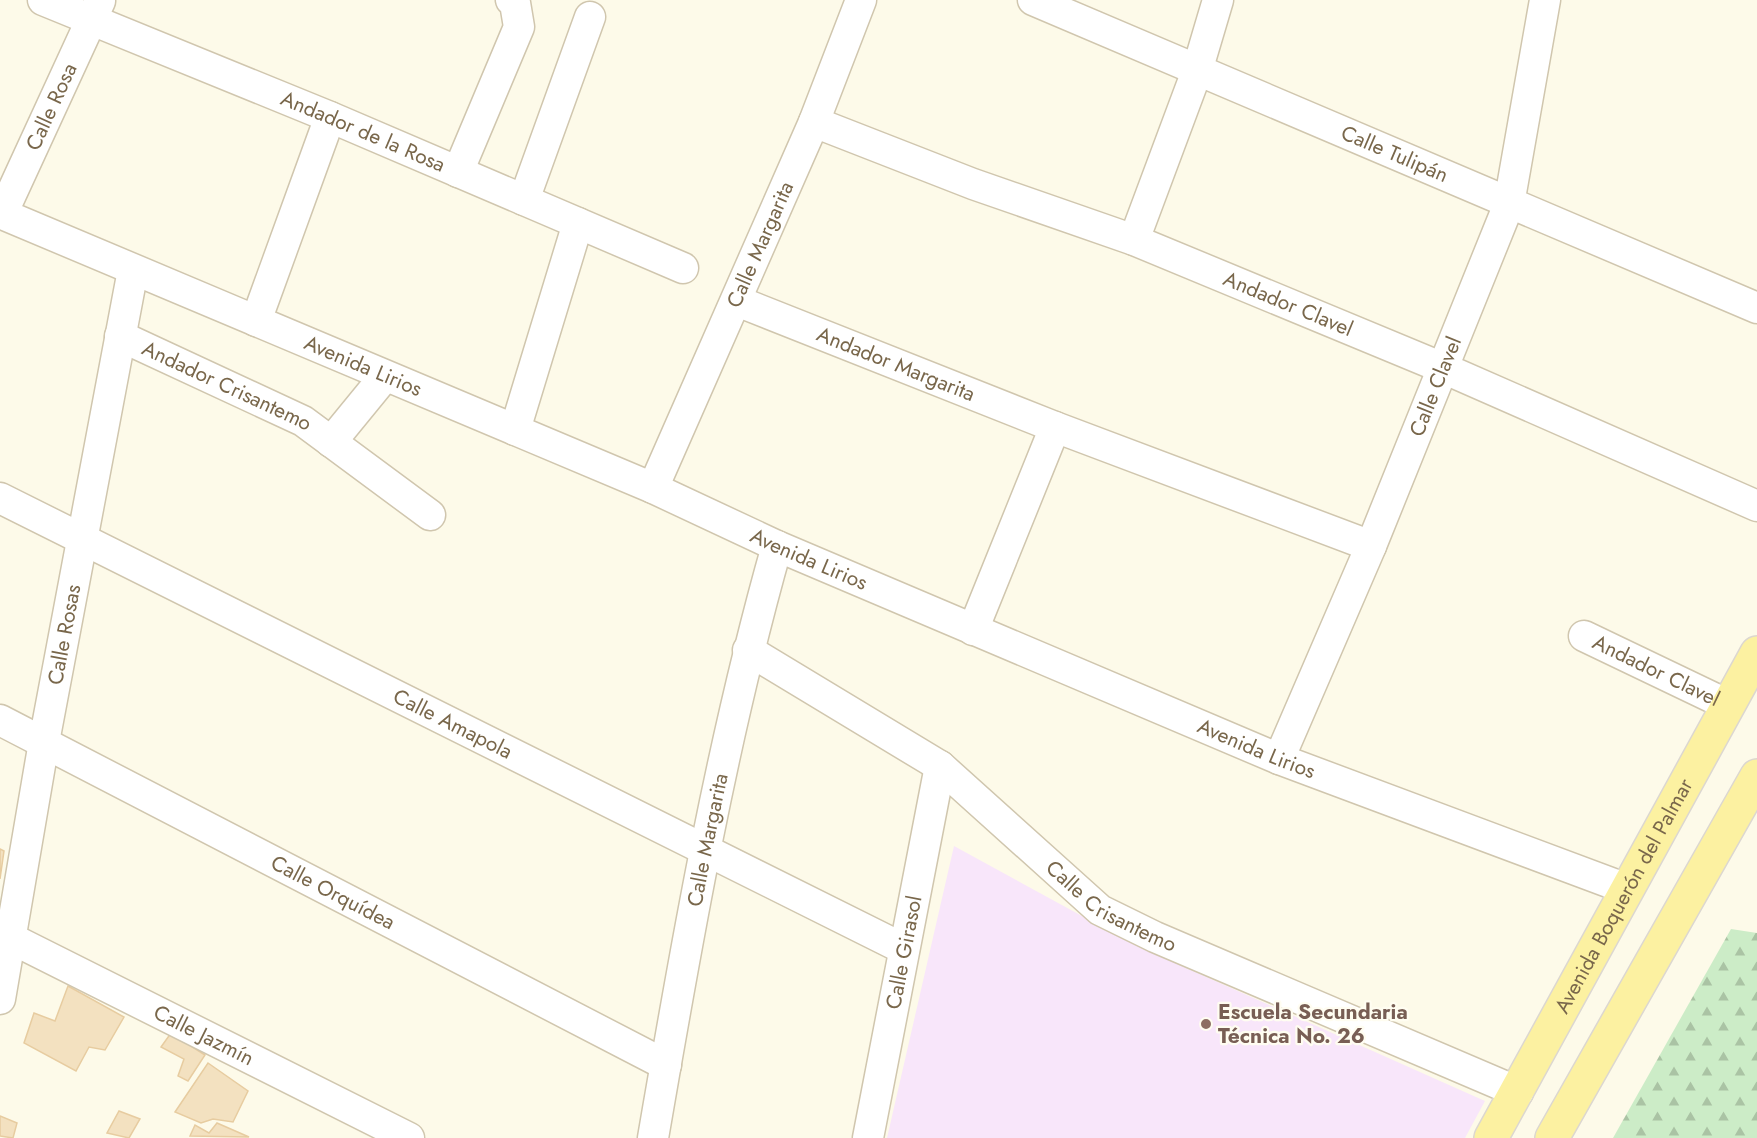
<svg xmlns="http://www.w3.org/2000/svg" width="1757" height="1138" font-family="Jost,sans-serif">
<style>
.education{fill:#f8e6fa}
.forest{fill:url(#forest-firs)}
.building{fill:#f3e1c0;stroke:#e7cca0;stroke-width:1.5}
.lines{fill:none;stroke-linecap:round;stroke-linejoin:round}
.minor-casing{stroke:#d0c6ae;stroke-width:33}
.major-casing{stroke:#dcd7d0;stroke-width:36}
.minor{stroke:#fff;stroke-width:30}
.major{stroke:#fcf1a1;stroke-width:33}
.education-dot{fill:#8d6e63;stroke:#fffdf1;stroke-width:2}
.labels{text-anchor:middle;stroke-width:4.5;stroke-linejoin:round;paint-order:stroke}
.street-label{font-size:21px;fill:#79674b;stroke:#fffdf1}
.education-label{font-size:21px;font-weight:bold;fill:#785e54;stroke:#fffdf1;text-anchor:start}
</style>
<defs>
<pattern id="forest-firs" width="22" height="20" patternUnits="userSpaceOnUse" patternTransform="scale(1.5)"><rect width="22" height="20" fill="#ccecc7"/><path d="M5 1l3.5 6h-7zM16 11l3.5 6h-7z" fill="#aac3a4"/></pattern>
</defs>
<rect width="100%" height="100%" fill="#fdfae9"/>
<!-- education -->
<polygon class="education" points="954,846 1137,946 1485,1101 1465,1138 887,1138"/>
<!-- forest -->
<polygon class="forest" points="1731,929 1757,933 1757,1138 1613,1138"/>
<!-- building -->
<g class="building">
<polygon points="0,849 4,851 0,879"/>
<polygon points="68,986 124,1017 105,1050 89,1047 76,1071 24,1043 34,1013 55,1021"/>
<polygon points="171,1033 205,1055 188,1081 178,1076 184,1059 161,1047"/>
<polygon points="208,1063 248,1091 233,1122 213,1119 201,1123 175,1112"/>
<polygon points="119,1111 140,1119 129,1138 107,1133"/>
<polygon points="0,1116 17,1123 13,1138 0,1136"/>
<polygon points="217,1123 249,1137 190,1136 195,1125 209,1133"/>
</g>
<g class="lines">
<defs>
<g id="minor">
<path id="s1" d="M43,0l287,117 353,151"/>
<path id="s2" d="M1033,0l724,308"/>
<path id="s3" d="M814,122l159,62 161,56 309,128 314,138"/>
<polyline points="458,172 519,27 515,3 511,0"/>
<polyline points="524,200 590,17"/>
<path id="s4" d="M0,213l653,275 124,58 502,213 348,130"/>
<path id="s5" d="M2,214l98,-213"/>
<polyline points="1134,240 1197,71 1218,0"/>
<path id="s6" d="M737,301l318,126 316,119"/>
<polyline points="256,321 330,117"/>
<path id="s7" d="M120,336l183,85 127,94"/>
<polyline points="515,430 578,223"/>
<polyline points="331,442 385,376"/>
<path id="s8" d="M653,488l161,-366 47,-122"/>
<path id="s9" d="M0,498l904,451"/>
<polyline points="973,630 1055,427"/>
<path id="s10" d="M1584,636l144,69"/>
<path id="s11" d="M748,650l192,116 160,144 55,27 363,155"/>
<path id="s12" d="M0,720l666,345"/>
<path id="s13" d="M1279,759l92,-213 138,-342 36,-204"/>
<path id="s14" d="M0,933l409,205"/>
<path id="s15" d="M0,999l44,-257 89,-472"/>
<path id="s16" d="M653,1138c34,-198 69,-398 124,-592"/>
<path id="s17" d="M868,1138l72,-372"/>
</g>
<g id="major">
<path id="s18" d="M1491,1138l266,-485"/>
<polyline points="1552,1138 1757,776"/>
</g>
</defs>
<!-- minor casing -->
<use href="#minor" class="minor-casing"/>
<!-- major casing -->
<use href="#major" class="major-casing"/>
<!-- minor -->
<use href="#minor" class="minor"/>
<!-- major -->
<use href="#major" class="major"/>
</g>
<!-- markers -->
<circle class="education-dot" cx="1206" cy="1024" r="6"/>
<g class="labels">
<!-- street labels -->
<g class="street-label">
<text dy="7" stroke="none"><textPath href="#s5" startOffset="118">Calle Rosa</textPath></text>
<text dy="7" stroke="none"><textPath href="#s1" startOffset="346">Andador de la Rosa</textPath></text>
<text dy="7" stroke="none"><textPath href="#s2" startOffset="393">Calle Tulipán</textPath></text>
<text dy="7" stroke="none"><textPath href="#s8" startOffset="266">Calle Margarita</textPath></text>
<text dy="7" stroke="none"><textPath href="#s3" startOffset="508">Andador Clavel</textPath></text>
<text dy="7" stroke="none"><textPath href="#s6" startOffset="171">Andador Margarita</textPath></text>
<text dy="7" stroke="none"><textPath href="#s4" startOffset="394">Avenida Lirios</textPath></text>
<text dy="7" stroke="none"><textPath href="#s7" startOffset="118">Andador Crisantemo</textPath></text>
<text dy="7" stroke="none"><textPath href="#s13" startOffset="404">Calle Clavel</textPath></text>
<text dy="7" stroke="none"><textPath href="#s4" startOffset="880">Avenida Lirios</textPath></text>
<text dy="7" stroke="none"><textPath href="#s15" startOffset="370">Calle Rosas</textPath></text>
<text dy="7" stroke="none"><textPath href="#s10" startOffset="80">Andador Clavel</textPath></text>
<text dy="7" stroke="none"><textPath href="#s9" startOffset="506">Calle Amapola</textPath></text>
<text dy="7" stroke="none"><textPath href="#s4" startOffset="1366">Avenida Lirios</textPath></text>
<text dy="7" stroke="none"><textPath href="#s16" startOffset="303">Calle Margarita</textPath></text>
<text dy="7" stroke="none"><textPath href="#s12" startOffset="375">Calle Orquídea</textPath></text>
<text dy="7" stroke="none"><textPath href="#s18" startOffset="276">Avenida Boquerón del Palmar</textPath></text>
<text dy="7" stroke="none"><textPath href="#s11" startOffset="447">Calle Crisantemo</textPath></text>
<text dy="7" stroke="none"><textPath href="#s17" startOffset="189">Calle Girasol</textPath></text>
<text dy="7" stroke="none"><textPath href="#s14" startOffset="228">Calle Jazmín</textPath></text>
</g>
<!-- education labels -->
<g class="education-label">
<text x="1218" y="1019">Escuela Secundaria<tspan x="1218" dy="24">Técnica No. 26</tspan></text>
</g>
</g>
</svg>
